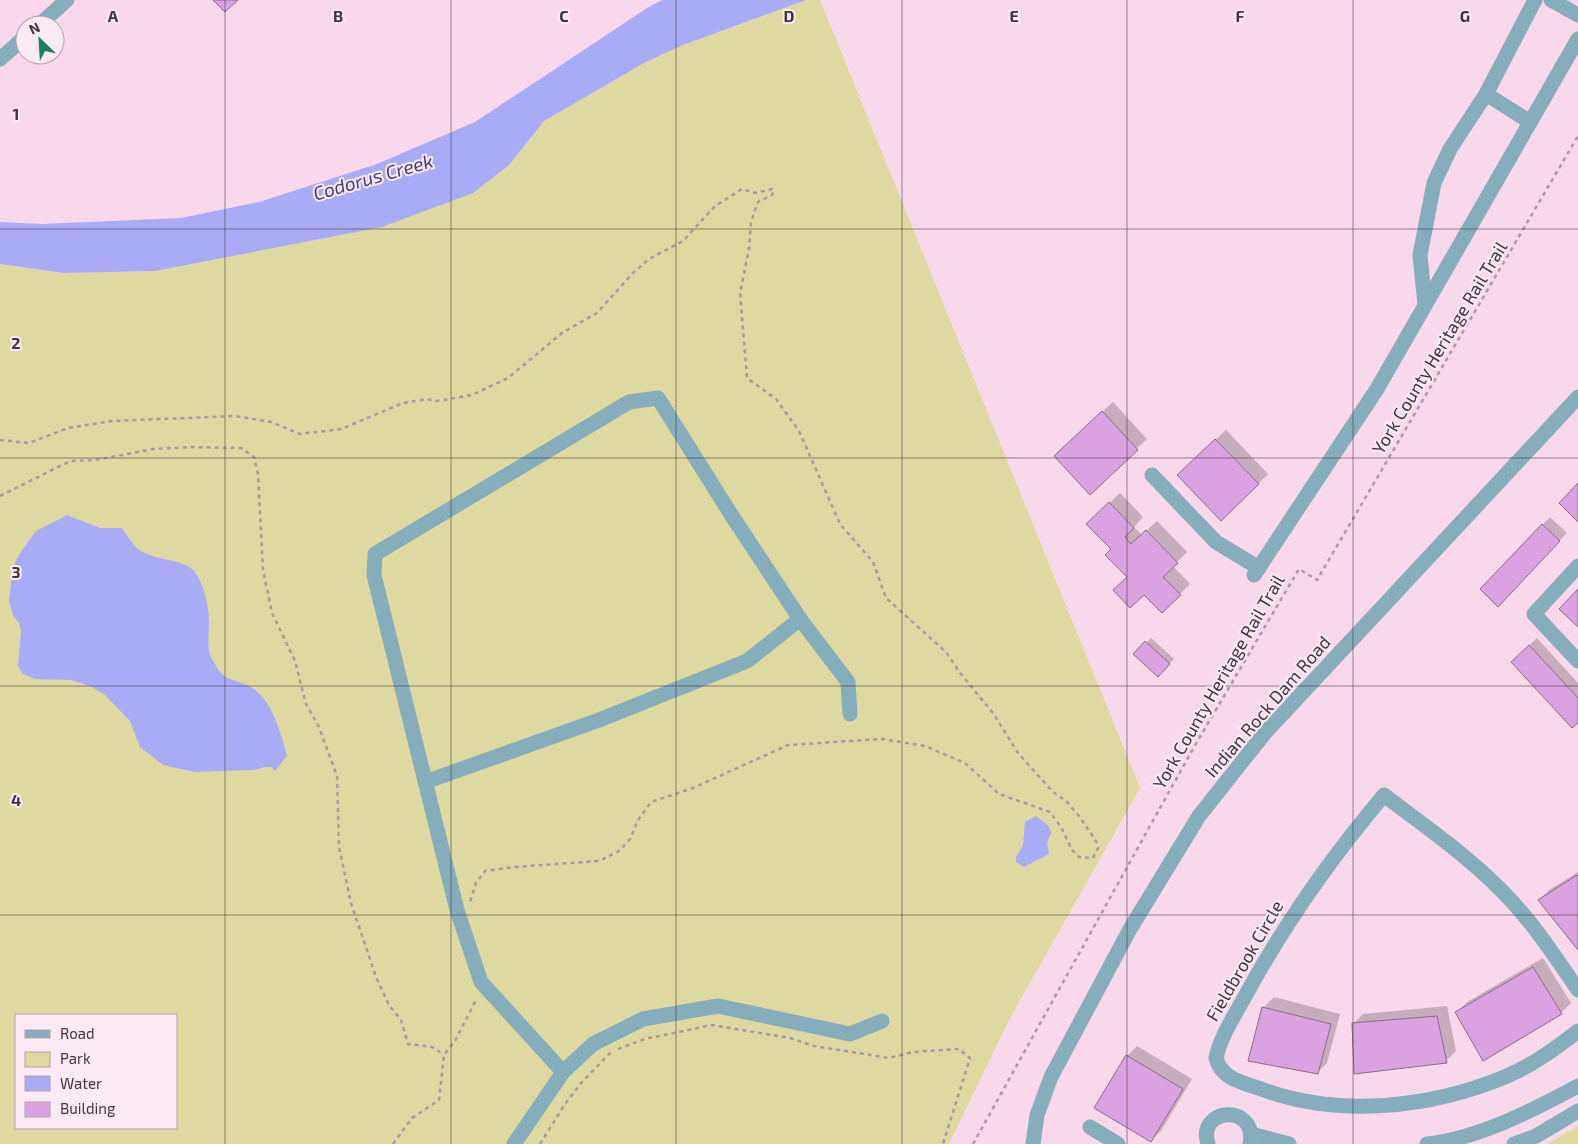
<svg xmlns="http://www.w3.org/2000/svg" width="1578" height="1144" font-family="'Exo 2',sans-serif">
<style>
.green{fill:#ded8a1;fill-rule:evenodd}
.water{fill:#aaabf7}
.shadow{fill:#0003}
.building{fill:#dba2e2;stroke:#876c8b}
.lines{fill:none;stroke-linecap:round;stroke-linejoin:round}
.path{stroke:#b096a5;stroke-width:2.5;stroke-dasharray:4 4;stroke-linecap:butt}
.minor{stroke:#85adbc;stroke-width:15}
.grid{fill:none;stroke:#43333c;stroke-width:1;stroke-opacity:0.55}
.labels{text-anchor:middle;stroke-width:4;stroke-linejoin:round;paint-order:stroke}
.street-label{font-size:18px;fill:#43333c;stroke:#fcebf5}
.water-label{font-size:19px;font-style:italic;fill:#40378d;stroke:#fcebf5}
.grid-label{font-size:16px;text-anchor:middle;font-weight:bold;fill:#43333c;stroke:#fcebf5;stroke-width:4;stroke-linejoin:round;paint-order:stroke}
</style>
<rect width="100%" height="100%" fill="#fad8eb"/>
<!-- green -->
<g class="green">
<path d="M806,0h14l320,788 -131,232 -60,124h-949v-880l64,9 91,-2 118,-24 236,-82 35,-44 100,-58 39,-18zM16,1015h160v113h-160z"/>
<polygon points="1578,1126 1578,1144 1548,1144"/>
</g>
<!-- water -->
<g class="water">
<polygon points="662,0 806,0 683,45 644,63 544,121 509,165 473,193 382,227 155,271 64,273 0,264 0,222 42,224 181,218 259,202 377,164 475,122 647,8"/>
<path d="M67,515l33,13h22c5,7 10,16 16,21 15,12 45,9 56,22 10,12 15,36 15,51 0,14 -3,24 3,37 12,22 15,18 35,26 24,10 34,48 40,71l-12,15 -4,-4h-6l-12,3 -58,2 -32,-7 -23,-18 -10,-26 -26,-27 -14,-8 -19,-6 -36,-1 -12,-5 -5,-8 3,-35 -2,-8 -6,-8 -4,-14 4,-34 7,-14 16,-22z"/>
<polygon points="1036,816 1049,826 1051,833 1047,843 1049,854 1024,867 1016,862 1016,857 1023,845 1025,822"/>
</g>
<!-- shadow -->
<g class="shadow">
<polygon points="1113,402 1147,439 1090,493 1065,446"/>
<polygon points="1226,430 1268,474 1258,484 1189,465"/>
<polygon points="1120,493 1143,517 1134,527 1142,535 1157,521 1187,552 1173,566 1190,584 1162,612 1128,576 1113,549 1088,524"/>
<polygon points="1550,517 1567,533 1498,605 1481,589"/>
<polygon points="1151,638 1174,659 1158,676 1135,654"/>
<polygon points="1537,638 1578,683 1578,721 1520,654"/>
<polygon points="1578,872 1578,948 1539,900 1549,890"/>
<polygon points="1543,958 1571,1003 1561,1013 1457,1012 1467,1002"/>
<polygon points="1274,997 1340,1014 1327,1063 1317,1073 1264,1007"/>
<polygon points="1447,1006 1456,1051 1446,1061 1353,1024 1363,1014"/>
<polygon points="1137,1046 1192,1079 1161,1131 1151,1140 1127,1056"/>
</g>
<!-- building -->
<g class="building">
<polygon points="213,0 238,0 225,12"/>
<polygon points="1102,411 1138,450 1090,495 1054,456"/>
<polygon points="1215,439 1259,484 1221,521 1177,475"/>
<polygon points="1578,483 1578,522 1559,503"/>
<polygon points="1109,502 1134,528 1125,537 1131,544 1146,530 1178,563 1163,577 1181,595 1162,613 1144,595 1130,608 1113,590 1127,577 1105,555 1111,549 1086,524"/>
<polygon points="1542,524 1560,541 1498,607 1480,589"/>
<polygon points="1578,589 1578,627 1559,609"/>
<polygon points="1145,641 1170,664 1158,677 1133,654"/>
<polygon points="1529,645 1578,698 1578,723 1572,728 1511,662"/>
<polygon points="1577,875 1578,876 1578,950 1538,900"/>
<polygon points="1533,967 1562,1014 1483,1061 1455,1012"/>
<polygon points="1262,1007 1331,1024 1318,1074 1248,1061"/>
<polygon points="1437,1016 1447,1063 1354,1074 1352,1023"/>
<polygon points="1126,1055 1183,1089 1151,1142 1094,1108"/>
</g>
<g class="lines">
<!-- path -->
<g class="path">
<polyline points="0,440 29,443 68,428 112,421 235,416 271,422 300,434 341,429 403,403 427,399 437,401 472,395 508,378 562,333 597,313 633,273 649,259 683,241 715,206 742,189 756,193 772,189 774,191 772,195 758,202 751,222 749,249 740,293 747,378 776,399 799,431 840,524 873,562 886,598 946,652 960,673 993,713 1018,753 1053,792 1066,801 1079,816 1096,841 1098,848 1093,858 1079,857 1072,850 1061,827 1050,812 999,794 965,763 925,746 882,739 788,745 693,788 651,802 638,820 630,839 619,851 599,861 514,867 485,871 476,883 470,902"/>
<polyline points="0,496 70,461 95,460 153,449 192,447 241,448 254,457 258,474 263,570 272,613 295,661 306,704 319,727 337,776 339,847 351,903 376,977 389,1005 401,1020 408,1044 432,1047 444,1055"/>
<polyline points="618,1049 645,1039 712,1025 790,1038 814,1046 889,1058 913,1052 959,1049 970,1058 943,1144"/>
<polyline points="393,1144 412,1118 439,1100 444,1055 455,1041 477,998"/>
<polyline points="540,1144 565,1104 582,1082 612,1051"/>
<polyline points="973,1144 1194,747 1299,569 1317,580 1578,136"/>
</g>
<!-- minor -->
<g class="minor">
<polyline points="1551,0 1578,15"/>
<polyline points="39,25 67,0"/>
<polyline points="0,59 25,37"/>
<polyline points="1530,122 1486,94 1535,0"/>
<polyline points="1425,305 1420,255 1434,183 1450,149 1486,94"/>
<polyline points="1152,475 1216,542 1259,568"/>
<polyline points="1578,566 1534,614 1578,661"/>
<polyline points="1254,575 1377,389 1578,39"/>
<polyline points="425,782 599,720 747,661 800,619"/>
<path d="M1578,990c-24,-35 -48,-72 -79,-102 -35,-35 -76,-63 -115,-93 -54,64 -101,131 -141,205 -10,18 -23,38 -27,58 5,21 28,25 45,31 78,29 170,19 246,-13 26,-11 49,-28 71,-45"/>
<polyline points="563,1072 481,982 457,910 374,575 375,554 629,402 658,398 732,516 800,619 848,682 850,714"/>
<polyline points="1090,1127 1118,1144"/>
<polyline points="1251,1134 1289,1144"/>
<polyline points="514,1144 563,1072 593,1044 643,1019 718,1006 850,1034 882,1021"/>
<polyline points="1033,1144 1037,1115 1051,1077 1130,929 1199,816 1264,734 1578,397"/>
<path d="M1208,1144c-12,-37 50,-41 42,0"/>
<path d="M1427,1144c53,-6 104,-33 151,-58"/>
<polyline points="1514,1144 1536,1136 1578,1111"/>
</g>
</g>
<!-- grid -->
<path class="grid" d="M225,0v1144M451,0v1144M676,0v1144M902,0v1144M1127,0v1144M1353,0v1144M0,229h1578M0,458h1578M0,686h1578M0,915h1578"/>
<g class="labels">
<!-- street labels -->
<g class="street-label">
<text transform="translate(1440 348) rotate(-59)" y="6">York County Heritage Rail Trail</text>
<text transform="translate(1219 682) rotate(-60)" y="6">York County Heritage Rail Trail</text>
<text transform="translate(1268 707) rotate(-49)" y="6">Indian Rock Dam Road</text>
<text transform="translate(1245 961) rotate(-60)" y="6">Fieldbrook Circle</text>
</g>
<!-- water labels -->
<g class="water-label">
<text transform="translate(373 177) rotate(-16)" y="7">Codorus Creek</text>
</g>
</g>
<g class="grid-label">
<text x="113" y="22">A</text>
<text x="338" y="22">B</text>
<text x="564" y="22">C</text>
<text x="789" y="22">D</text>
<text x="1014" y="22">E</text>
<text x="1240" y="22">F</text>
<text x="1465" y="22">G</text>
<text x="16" y="120">1</text>
<text x="16" y="349">2</text>
<text x="16" y="578">3</text>
<text x="16" y="806">4</text>
</g>
<!-- legend -->
<rect x="15" y="1014" width="162" height="115" fill="#fcebf5" stroke="#b2a1ab"/>
<rect x="25" y="1030" width="25" height="8" fill="#85adbc" stroke="#b2a1ab"/>
<text x="60" y="1039" font-size="15" fill="#43333c">Road</text>
<rect x="25" y="1052" width="25" height="15" fill="#ded8a1" stroke="#b2a1ab"/>
<text x="60" y="1064" font-size="15" fill="#43333c">Park</text>
<rect x="25" y="1076" width="25" height="15" fill="#aaabf7" stroke="#b2a1ab"/>
<text x="60" y="1089" font-size="15" fill="#43333c">Water</text>
<rect x="25" y="1102" width="25" height="15" fill="#dba2e2" stroke="#b2a1ab"/>
<text x="60" y="1114" font-size="15" fill="#43333c">Building</text>
<!-- north arrow -->
<g transform="translate(40 40) rotate(335)"><circle r="24" fill="#fcebf5" stroke="#b2a1ab"/>
<path d="M0-4L9 19L0 12L-9 19Z" fill="#18805a"/>
<text y="-8" font-size="14" font-weight="bold" text-anchor="middle" fill="#43333c">N</text>
</g>
</svg>
